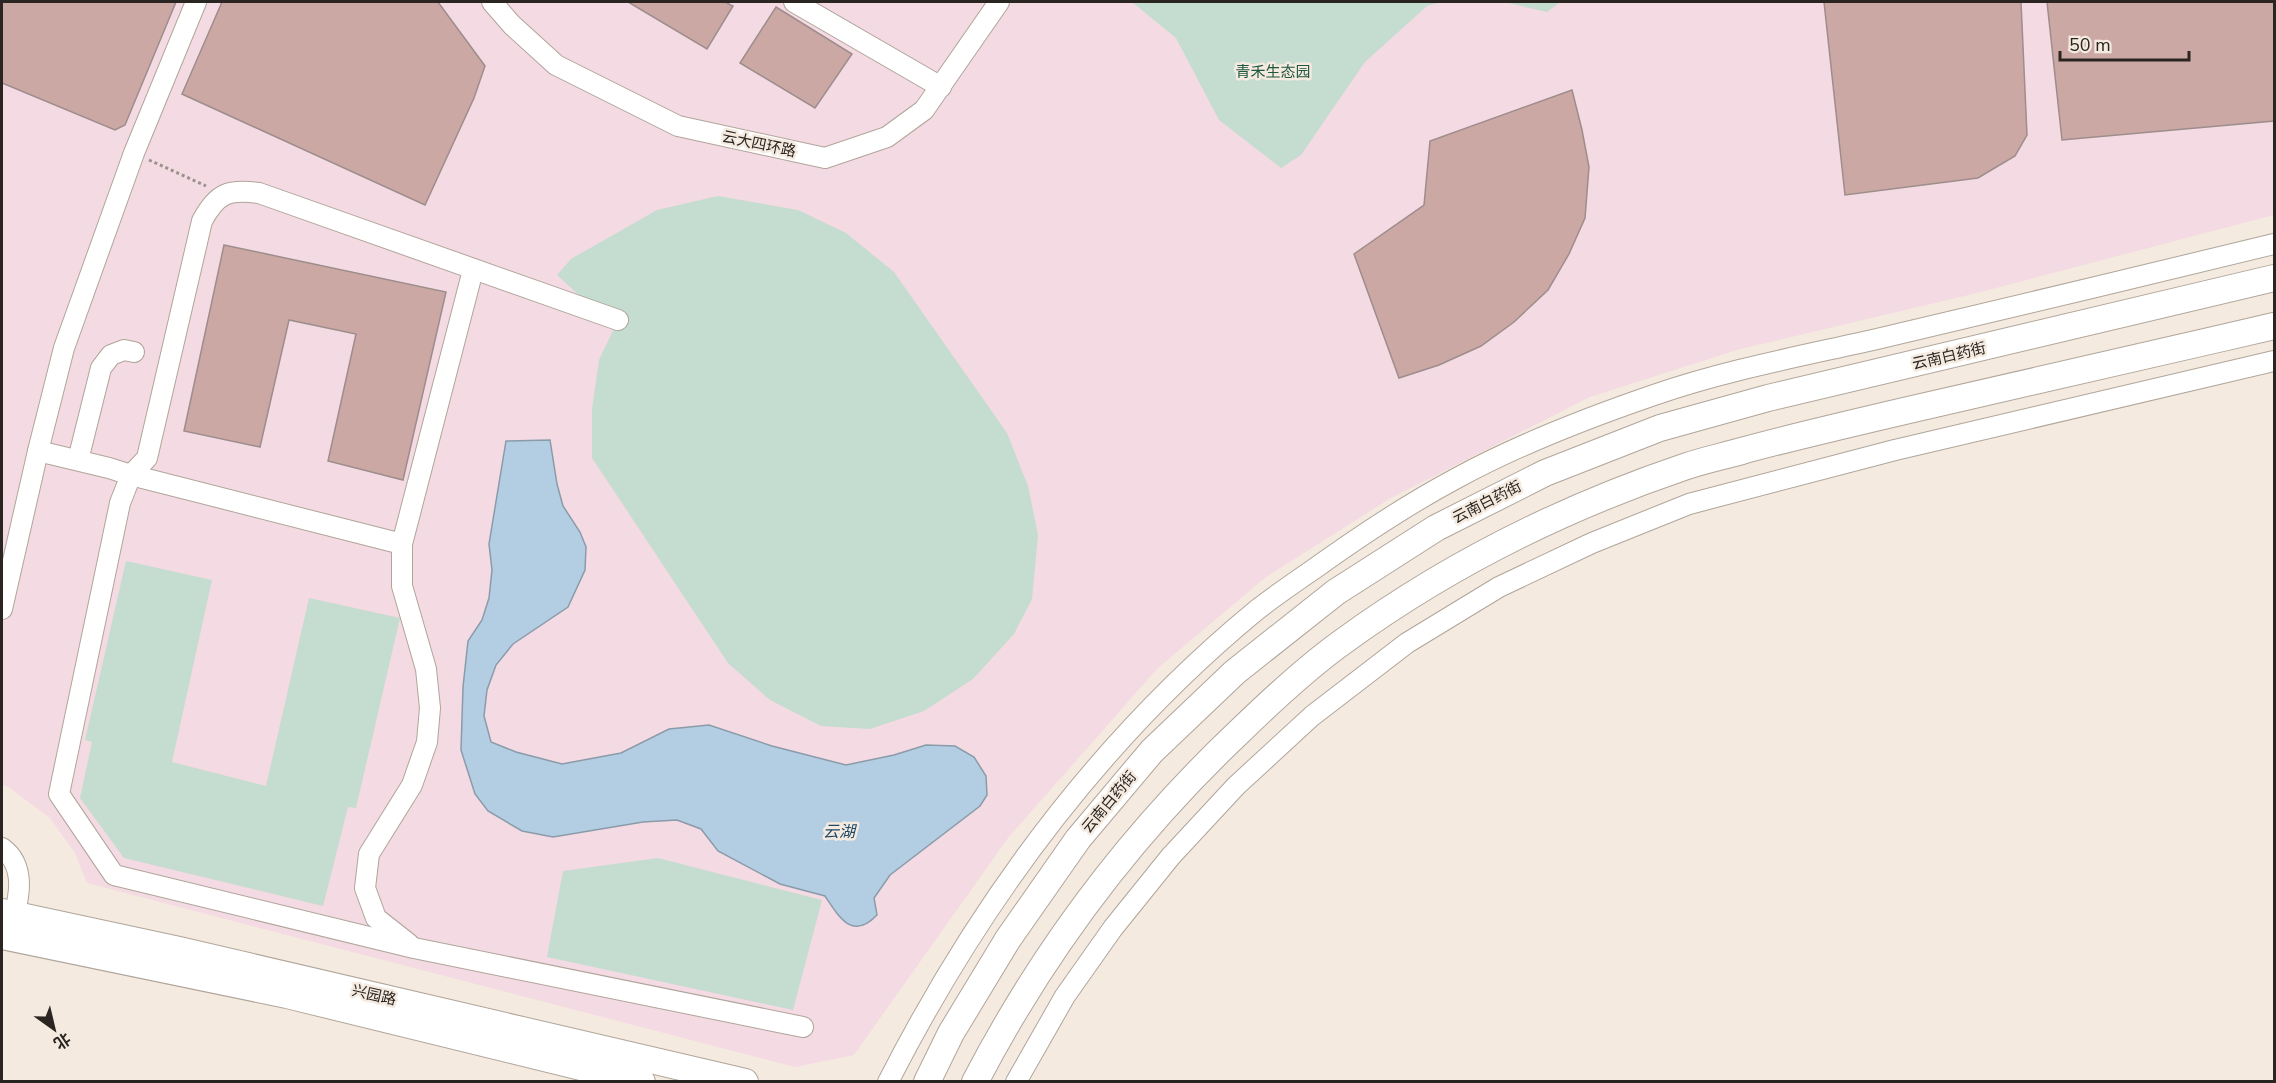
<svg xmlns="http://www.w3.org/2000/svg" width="2276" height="1083" font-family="'Nunito Sans','Noto Sans SC',sans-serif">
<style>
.education{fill:#f4dae3}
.green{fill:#c5dcd0}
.water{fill:#b3cee3;stroke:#8a9ba9;stroke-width:1.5}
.building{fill:#cba8a4;stroke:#9d8d8c;stroke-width:1.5}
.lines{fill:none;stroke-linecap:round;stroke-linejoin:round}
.minor-casing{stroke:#b0a59a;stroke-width:22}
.major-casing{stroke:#b0a59a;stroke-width:28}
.path{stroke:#9b928b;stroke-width:3;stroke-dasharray:3 3;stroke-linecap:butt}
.minor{stroke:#fff;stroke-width:20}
.major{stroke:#fff;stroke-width:26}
.labels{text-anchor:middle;stroke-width:5;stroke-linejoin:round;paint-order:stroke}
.park-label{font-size:15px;fill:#1d5740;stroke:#f5eadf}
.street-label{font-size:15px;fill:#2a2521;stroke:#f5eadf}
.water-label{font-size:16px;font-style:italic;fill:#1b4867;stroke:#f5eadf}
</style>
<rect width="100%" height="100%" fill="#f5eadf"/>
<!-- education -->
<polygon class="education" points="2,2 2274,2 2274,215 1981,292 1737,350 1590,397 1391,498 1266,577 1157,669 1008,838 854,1055 795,1067 87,883 75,853 50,818 7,786 2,785"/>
<!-- green -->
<g class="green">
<polygon points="1132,2 1441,2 1427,6 1365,62 1301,155 1281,168 1219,120 1176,38"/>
<polygon points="1504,2 1560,2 1547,12"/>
<polygon points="718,196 798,210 846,233 894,272 1007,433 1028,486 1038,535 1032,599 1014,634 973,679 924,711 870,729 821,726 770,700 728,663 592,458 592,409 599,360 618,320 582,298 557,275 571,259 657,210"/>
<polygon points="126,561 212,580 172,762 266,786 309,598 400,618 356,808 348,807 323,906 124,858 80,798 92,742 85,740"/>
<polygon points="658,858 822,900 793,1010 547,957 563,871"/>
</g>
<!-- water -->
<path class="water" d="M550,440l7,44 6,22 17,26 6,15 -1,23 -17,37 -55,37 -17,21 -9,25 -3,26 7,26 25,10 46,12 59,-11 48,-24 40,-4 63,21 74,19 48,-10 32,-10 29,1 19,11 12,19 1,19 -7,11 -90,69 -16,23 3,17c-25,26 -38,2 -52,-19l-45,-12 -62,-33 -17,-22 -24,-9 -34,2 -90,15 -31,-6 -34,-20 -13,-17 -14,-44 2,-63 5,-46 14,-21 7,-22 3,-28 -3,-26 17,-103z"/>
<!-- building -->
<g class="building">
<polygon points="2,2 176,2 125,125 115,130 2,83"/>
<polygon points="222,2 438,2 485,66 474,98 425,205 182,94"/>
<polygon points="628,2 725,2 733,6 707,49"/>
<polygon points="1824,2 2021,2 2027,135 2015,156 1978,178 1845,195"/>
<polygon points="2047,2 2274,2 2274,121 2062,140"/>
<polygon points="776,7 852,54 815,108 740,63"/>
<polygon points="1572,90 1582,130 1589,167 1585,218 1569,254 1548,290 1514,322 1481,346 1439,365 1399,378 1354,254 1424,205 1430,141"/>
<polygon points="224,245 446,292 403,480 328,461 356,334 289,320 260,447 184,431"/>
</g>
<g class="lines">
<defs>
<g id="minor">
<polyline points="492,2 512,25 556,65 678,126 825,158 887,137 924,110 999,2"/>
<polyline points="794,2 941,87"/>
<path d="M473,270l-71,274 -271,-69 16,-17 55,-237c15,-28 26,-32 57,-28l359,127"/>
<polyline points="38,451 109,468 131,475 120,503 59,794 114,875 414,948 803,1027"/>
<polyline points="78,460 101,368 111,355 124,350 134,352"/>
<polyline points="402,544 402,586 426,669 430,708 427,742 412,785 369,854 365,888 376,918 409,944"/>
<polyline points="2,609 38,451 64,348 134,153 196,2"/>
<path d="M2,848c22,16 19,43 12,67"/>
<path d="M888,1082c92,-180 214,-345 370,-473 18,-14 37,-27 56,-40 46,-33 94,-65 143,-91 62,-34 130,-60 197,-83 72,-25 148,-39 223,-56 132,-31 265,-63 397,-95"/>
<polyline points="1016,1082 1065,996 1113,928 1171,856 1236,786 1312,716 1407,643 1499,587 1592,543 1689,504 1895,450 2274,361"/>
</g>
<g id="major">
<polyline points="2,912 179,950 745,1082"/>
<polyline points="2,936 287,995 642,1082"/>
<polyline points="927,1082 951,1033 1008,939 1078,839 1152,751 1235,672 1336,592 1436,528 1545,473 1660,428 1768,398 2274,278"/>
<path d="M975,1082c68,-131 158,-250 265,-351 32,-31 65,-62 101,-88 104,-76 222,-135 343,-176 20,-7 41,-11 61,-17 56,-15 112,-28 168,-41 121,-28 241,-55 361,-83"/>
</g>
</defs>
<!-- minor casing -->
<use href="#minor" class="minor-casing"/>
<!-- major casing -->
<use href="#major" class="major-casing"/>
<!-- path -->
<polyline class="path" points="149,160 206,186"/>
<!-- minor -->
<use href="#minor" class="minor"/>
<!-- major -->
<use href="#major" class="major"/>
</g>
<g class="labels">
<!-- park labels -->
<g class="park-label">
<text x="1273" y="77">青禾生态园</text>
</g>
<!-- street labels -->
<g class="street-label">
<text transform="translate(759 144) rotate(12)" y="5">云大四环路</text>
<text transform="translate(1949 356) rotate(-13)" y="5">云南白药街</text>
<text transform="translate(1487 502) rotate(-27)" y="5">云南白药街</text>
<text transform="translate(1109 802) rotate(-50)" y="5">云南白药街</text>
<text transform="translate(374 995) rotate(13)" y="5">兴园路</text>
</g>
<!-- water labels -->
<g class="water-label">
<text x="839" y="837">云湖</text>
</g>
</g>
<!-- border -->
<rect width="2276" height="1083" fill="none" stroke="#2a2521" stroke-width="6"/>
<!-- north arrow -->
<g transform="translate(54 1029) rotate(146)" stroke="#f5eadf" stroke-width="4.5" paint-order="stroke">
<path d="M0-4.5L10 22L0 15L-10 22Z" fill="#2a2521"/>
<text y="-9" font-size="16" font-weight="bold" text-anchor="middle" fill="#2a2521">北</text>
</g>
<!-- scale -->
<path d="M2060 51v9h129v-9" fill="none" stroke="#2a2521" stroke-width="3"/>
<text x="2069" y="51" font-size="18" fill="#2a2521" stroke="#f5eadf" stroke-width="4.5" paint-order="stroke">50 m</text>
</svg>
